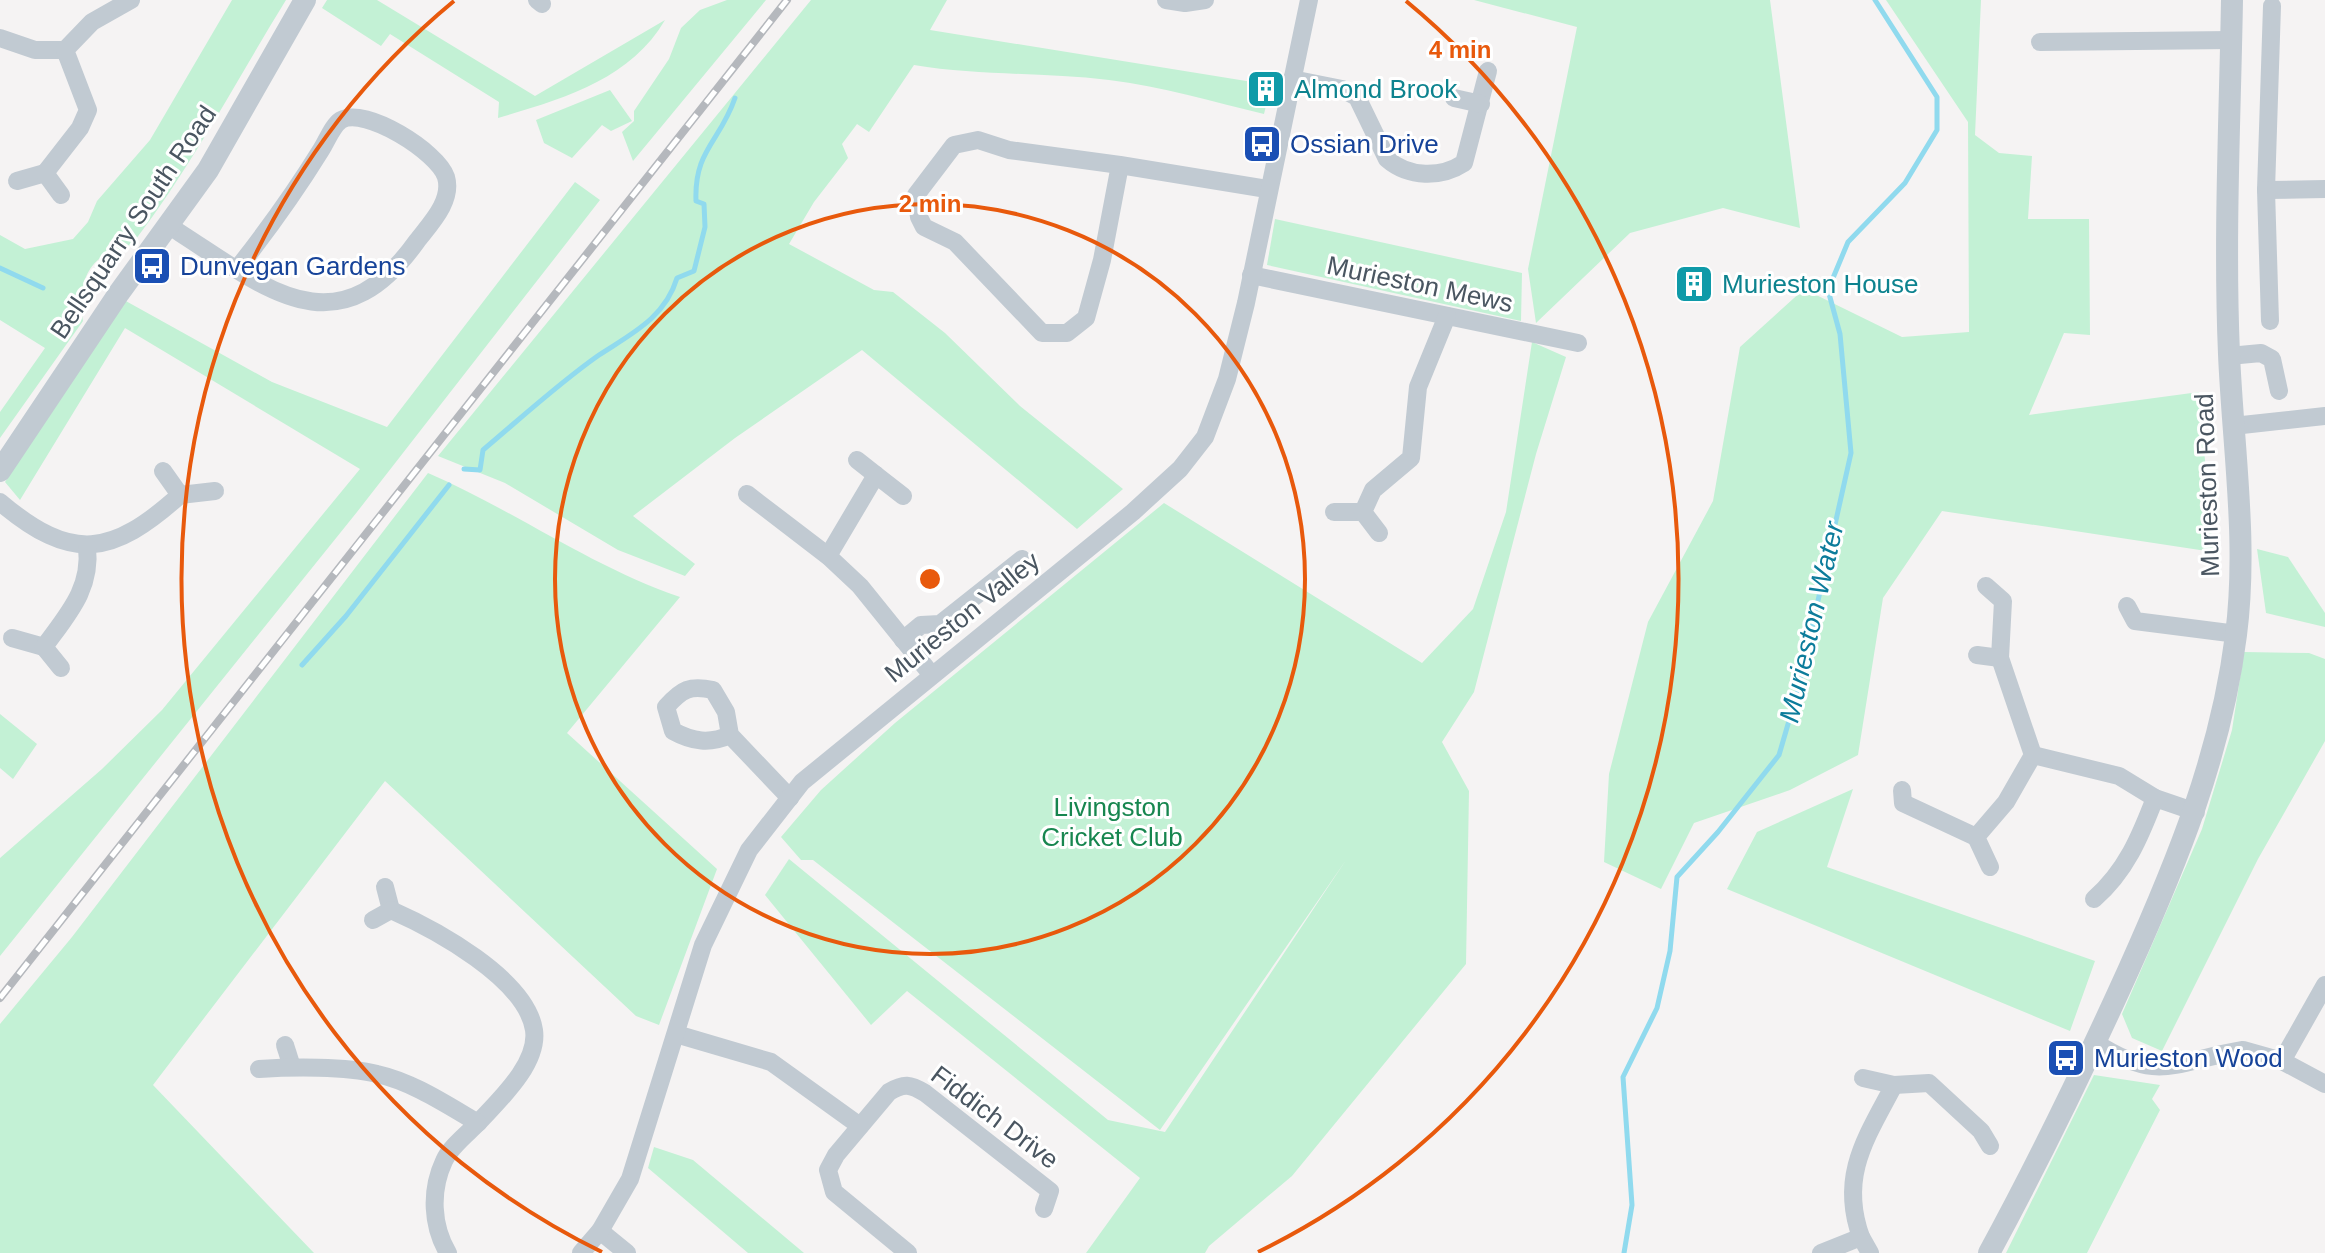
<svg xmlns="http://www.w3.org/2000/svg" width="2325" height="1253" font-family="Arial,sans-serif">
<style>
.green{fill:#c3f1d5}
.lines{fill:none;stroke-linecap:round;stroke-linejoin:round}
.stream{stroke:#90daee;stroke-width:5}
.minor{stroke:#c1cad2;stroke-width:18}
.tertiary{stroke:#c1cad2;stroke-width:22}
.rail-casing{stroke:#b5b8bd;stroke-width:8}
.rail{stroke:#fff;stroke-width:5;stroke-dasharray:15;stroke-linecap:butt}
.ring{fill:none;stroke:#e8590c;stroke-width:4}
.labels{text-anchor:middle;stroke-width:6;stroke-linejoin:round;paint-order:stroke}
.culture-label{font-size:26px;fill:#0d838f;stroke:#fff;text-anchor:start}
.transit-label{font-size:26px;fill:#164399;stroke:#fff;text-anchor:start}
.street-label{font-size:26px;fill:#4a5661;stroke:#fff}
.park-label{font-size:26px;fill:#17864f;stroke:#fff}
.water-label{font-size:28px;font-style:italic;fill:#0c7c9b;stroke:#fff}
.centre{fill:#e8590c;stroke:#fff;stroke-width:4}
.ring-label{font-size:24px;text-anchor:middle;font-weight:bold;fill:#e8590c;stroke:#fff;stroke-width:6;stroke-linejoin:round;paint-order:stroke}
</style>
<rect width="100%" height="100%" fill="#f5f3f3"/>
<!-- green -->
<g class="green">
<path d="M232,0h54c-50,81 -93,164 -150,239 -10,14 -25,11 -37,20 -18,14 -20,42 -16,62l-83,117v-26l45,-64 -45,-28v-85l25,14 48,-10 15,-17 9,-21 53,-61z"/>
<path d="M327,0h50l158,96 130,-76c-35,60 -103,79 -167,98l1,-16 -109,-68 -9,12 -59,-38z"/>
<polygon points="727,0 766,0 633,161 622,132 634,121 634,111 669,59 681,28 700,10"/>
<path d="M811,0h136l-17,30 341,55 -7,29c-51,-12 -103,-28 -155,-34 -65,-8 -130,-4 -195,-15l-45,67 -12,-8 -15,20 6,14 -34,44 -25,42 85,46 19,2 52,41 75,73 103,83 -46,40 -215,-179 -127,88 -102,78 62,48 -10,12 -67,-26 -113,-67 -67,-27z"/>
<polygon points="1474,0 1770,0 1800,228 1723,208 1630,233 1536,323 1528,269 1577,27"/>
<polygon points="1886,0 1981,0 1975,135 1999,153 2032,156 2028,219 2089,219 2090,335 2064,333 2029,415 2199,392 2213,552 1942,511 1883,598 1858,755 1790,790 1694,823 1661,889 1604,862 1609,774 1648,622 1713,501 1740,347 1804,289 1902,337 1969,332 1968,122"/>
<polygon points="610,90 632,121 611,131 602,125 572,158 544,143 536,120"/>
<polygon points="575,182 600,200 357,512 0,956 0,858 102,769 162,710 360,469 125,328 20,500 5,482 124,300 272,382 387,427"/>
<polygon points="1275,219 1522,273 1521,321 1267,265"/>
<polygon points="1532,342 1566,357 1536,454 1474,692 1442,742 1469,791 1466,964 1292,1176 1209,1246 1205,1253 1086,1253 1140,1178 907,991 871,1025 765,895 789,859 1108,1120 1165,1132 1346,860 1160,1130 813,860 801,860 781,837 821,790 895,723 1164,503 1422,663 1473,609 1506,512"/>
<path d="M428,473c86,37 163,94 252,124l-113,136 150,136 -58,156 -23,-9 -251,-235 -232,304 161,168h-314v-229l72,-87z"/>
<polygon points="2257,549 2288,557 2325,613 2325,627 2266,613"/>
<polygon points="2244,652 2309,653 2325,659 2325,741 2258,859 2162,1051 2132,1038 2122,1014 2202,829 2232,730"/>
<polygon points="0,714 37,744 13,779 0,768"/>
<polygon points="1853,789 1827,867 2095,961 2070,1031 1727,889 1757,832"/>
<polygon points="2094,1075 2160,1085 2152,1099 2160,1110 2087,1253 2006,1253"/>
<polygon points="654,1147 693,1160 804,1253 748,1253 648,1168"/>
</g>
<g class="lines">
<!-- stream -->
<g class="stream">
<polyline points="0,268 43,288"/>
<path d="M464,469l16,1 3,-20c38,-32 76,-67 116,-95 32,-21 66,-37 78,-77l17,-7 11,-44 -1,-23 -8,-3c-2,-51 24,-59 39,-103"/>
<polyline points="302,665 346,616 449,485"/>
<polyline points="1624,1253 1632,1205 1623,1077 1657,1008 1670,951 1677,877 1718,832 1779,755 1798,690 1851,453 1840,334 1828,290 1848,242 1905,183 1937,130 1937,97 1875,0"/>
</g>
<!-- minor -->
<g class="minor">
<polyline points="537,0 542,4"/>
<polyline points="1166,0 1185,3 1205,0"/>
<polyline points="2272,6 2266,190 2325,189"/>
<polyline points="0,38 35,50 65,50"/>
<polyline points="2040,42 2232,40"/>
<path d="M1292,79l50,10 15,8 30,62c22,19 54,19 77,4l24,-92"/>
<polyline points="1454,98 1481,104"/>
<polyline points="1120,165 1009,150 978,140 954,145 916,195 919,217 924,227 955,242 1042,333 1067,333 1086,318 1102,260 1120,165 1267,189"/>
<polyline points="17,181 45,173"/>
<polyline points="2266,190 2270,321"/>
<polyline points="61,195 45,173 80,128 88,110 65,50 92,22 131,0"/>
<path d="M170,226l10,7c87,56 158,119 237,8 13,-17 36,-40 29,-64 -8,-25 -81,-71 -105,-57 -9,6 -14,21 -20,30 -26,42 -54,81 -84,119"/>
<polyline points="1251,275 1578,343"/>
<polyline points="2229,356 2261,353 2272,359 2279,391"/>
<polyline points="2233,426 2325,416"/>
<polyline points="857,460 876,475"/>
<polyline points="747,494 828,556 860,586 931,674"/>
<polyline points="180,495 215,491"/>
<path d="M0,502c72,61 112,54 180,-7l-17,-24"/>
<polyline points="1334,512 1363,512"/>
<polyline points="1379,533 1363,512 1373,490 1411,458 1418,387 1447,316"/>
<polyline points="828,556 876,475 903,496"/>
<polyline points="1986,586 2003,601 2000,658 2033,755 2006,802 1976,837 1990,867"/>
<polyline points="2127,606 2135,621 2237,634"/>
<polyline points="12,638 44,647"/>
<polyline points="903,640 921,625 940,624 1022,559"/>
<polyline points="1977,655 2000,658"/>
<path d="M61,668l-17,-21c23,-32 48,-58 43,-100"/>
<path d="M730,735l-4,-23 -13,-22c-23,-5 -31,-1 -47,17l7,24c20,11 37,13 57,4l60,63"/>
<polyline points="2033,755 2119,776 2155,798"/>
<polyline points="1902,790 1903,803 1976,837"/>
<polyline points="385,887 391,910"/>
<path d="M2094,899c32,-28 46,-62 61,-101l41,14"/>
<path d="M391,910c43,19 135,68 143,120 5,34 -36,71 -56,93"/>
<polyline points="373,920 391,910"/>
<polyline points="676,1034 771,1062 860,1126"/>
<path d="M2096,1043c64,41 79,18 147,7l39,11 43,23"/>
<polyline points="285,1045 292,1067"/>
<polyline points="2282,1061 2325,985"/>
<path d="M259,1069c32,-2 87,-3 118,5 36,8 70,31 101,49 -11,11 -28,24 -34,38 -14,30 -12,65 4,92"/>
<polyline points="1894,1085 1929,1083 1981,1131 1990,1146"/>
<polyline points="600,1231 627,1253"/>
<path d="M1861,1237c-22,-61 5,-99 33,-152l-31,-7"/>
<polyline points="581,1253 600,1231 630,1179 703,945 749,850 802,782 1133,512 1180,469 1205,437 1227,379 1246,303 1309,0"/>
<path d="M908,1253l-74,-61 -6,-22 8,-15 53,-63c15,-9 21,-8 36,1l125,98 -6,18"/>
<polyline points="1821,1253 1861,1237 1870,1253"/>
</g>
<!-- tertiary -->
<g class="tertiary">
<polyline points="0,471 119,293 208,170 305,0"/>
<path d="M1989,1253c50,-92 96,-187 139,-282 49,-109 93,-216 108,-336 12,-93 -3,-187 -7,-281 -5,-117 1,-237 3,-354"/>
</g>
<defs>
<polyline id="rail" points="0,998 787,0"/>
</defs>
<!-- rail casing -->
<use href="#rail" class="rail-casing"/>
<!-- rail -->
<use href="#rail" class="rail"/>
</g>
<!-- distance rings -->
<g class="ring">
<circle cx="930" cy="579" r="375"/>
<path d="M602 1252A749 749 0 0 1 454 1M1406 1A749 749 0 0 1 1258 1252"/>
</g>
<!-- icons -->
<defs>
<symbol id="building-square" viewBox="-11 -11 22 22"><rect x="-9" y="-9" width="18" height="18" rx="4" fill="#0f9aa8" stroke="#fff"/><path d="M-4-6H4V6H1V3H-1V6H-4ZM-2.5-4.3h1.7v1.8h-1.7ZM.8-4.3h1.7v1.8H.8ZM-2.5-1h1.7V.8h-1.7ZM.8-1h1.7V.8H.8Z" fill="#fff"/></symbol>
<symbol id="bus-square" viewBox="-11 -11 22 22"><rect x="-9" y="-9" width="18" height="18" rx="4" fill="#1a4fb4" stroke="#fff"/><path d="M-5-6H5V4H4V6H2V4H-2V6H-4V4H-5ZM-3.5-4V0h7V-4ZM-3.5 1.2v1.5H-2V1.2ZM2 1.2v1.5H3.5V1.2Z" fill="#fff"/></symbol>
</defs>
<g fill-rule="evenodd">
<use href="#building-square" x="1244" y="67" width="44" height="44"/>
<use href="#bus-square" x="1240" y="122" width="44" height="44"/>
<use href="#bus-square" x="130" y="244" width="44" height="44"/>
<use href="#building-square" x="1672" y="262" width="44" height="44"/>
<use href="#bus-square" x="2044" y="1036" width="44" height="44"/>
</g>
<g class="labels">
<!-- culture labels -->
<g class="culture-label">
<text x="1294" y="98">Almond Brook</text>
<text x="1722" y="293">Murieston House</text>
</g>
<!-- transit labels -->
<g class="transit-label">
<text x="1290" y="153">Ossian Drive</text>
<text x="180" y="275">Dunvegan Gardens</text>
<text x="2094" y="1067">Murieston Wood</text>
</g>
<!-- street labels -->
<g class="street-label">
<text transform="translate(133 222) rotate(-56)" y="9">Bellsquarry South Road</text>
<text transform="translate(1420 284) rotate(12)" y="9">Murieston Mews</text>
<text transform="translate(2207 485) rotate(-92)" y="9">Murieston Road</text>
<text transform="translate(962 617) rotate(-39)" y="9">Murieston Valley</text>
<text transform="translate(995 1117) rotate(37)" y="9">Fiddich Drive</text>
</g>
<!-- park labels -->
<g class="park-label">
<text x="1112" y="816">Livingston<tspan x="1112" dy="30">Cricket Club</tspan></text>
</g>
<!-- water labels -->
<g class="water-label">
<text transform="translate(1811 622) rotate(-77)" y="10">Murieston Water</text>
</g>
</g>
<circle cx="930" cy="579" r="12" class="centre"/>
<g class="ring-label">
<text x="1460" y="58">4 min</text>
<text x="930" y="212">2 min</text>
</g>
</svg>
